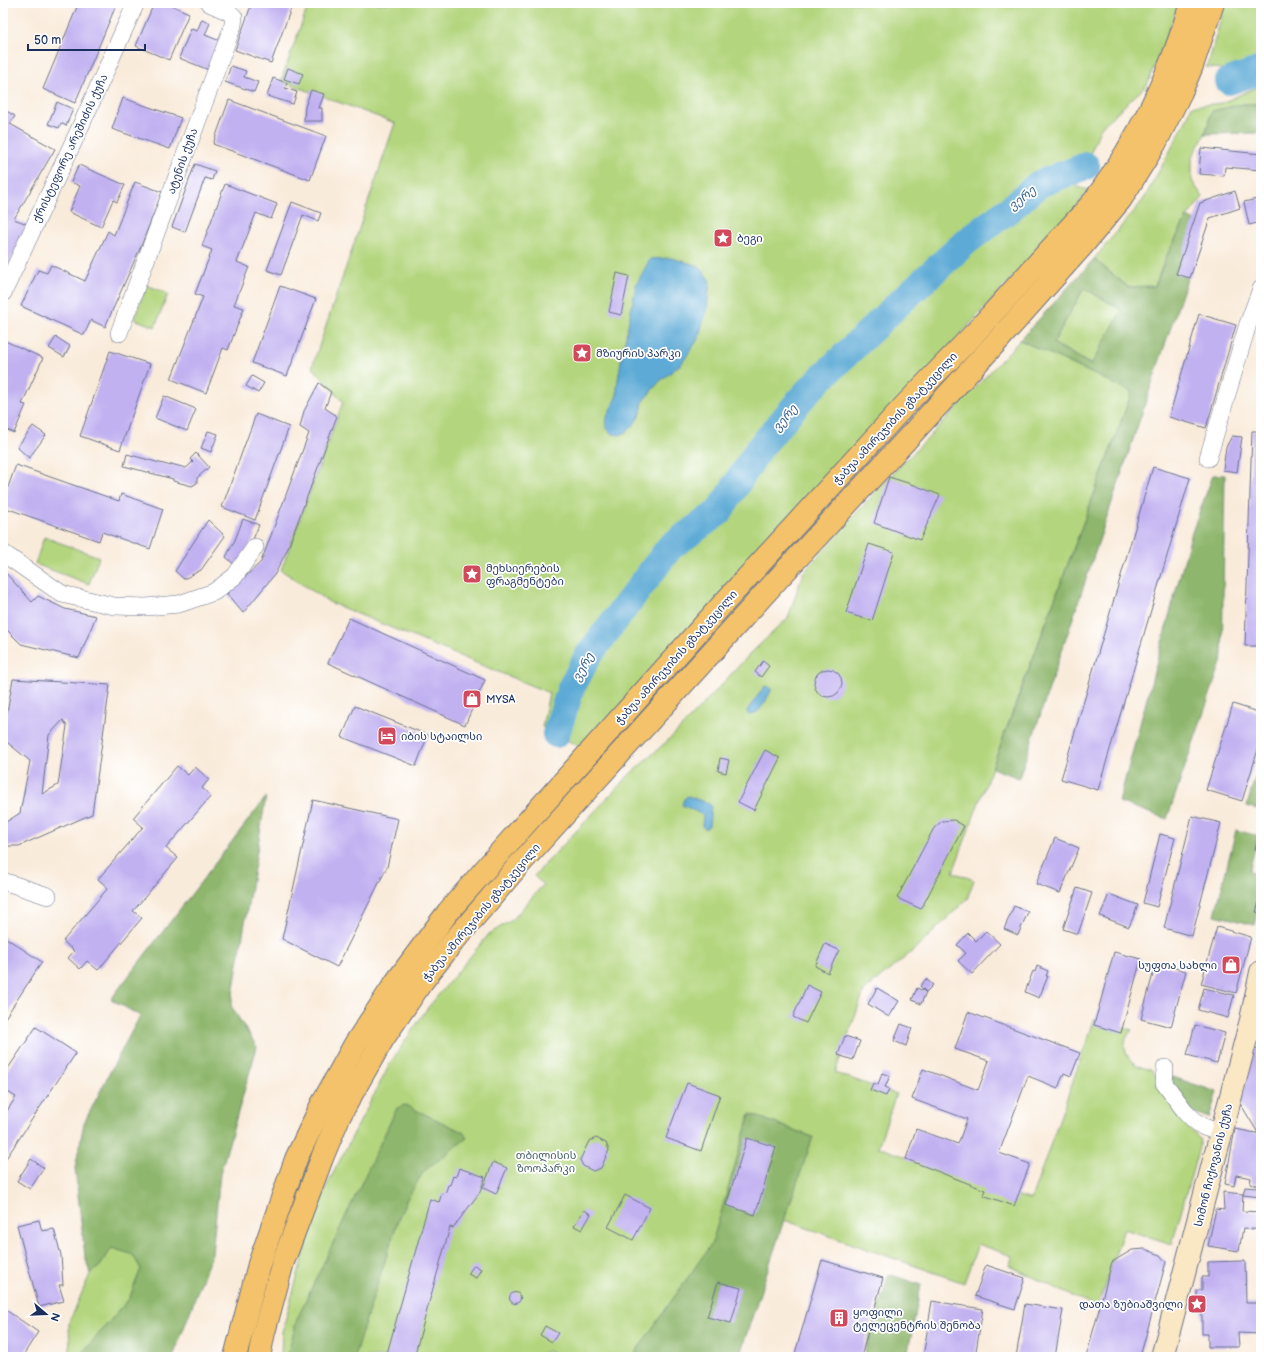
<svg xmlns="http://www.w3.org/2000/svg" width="1264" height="1360" font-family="'Balsamiq Sans','Noto Sans Georgian',sans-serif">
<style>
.green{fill:#b3d57d;stroke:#67826e}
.forest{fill:#8eb66c;stroke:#547265;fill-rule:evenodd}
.water{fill:#5daad6;stroke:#3c6c9a}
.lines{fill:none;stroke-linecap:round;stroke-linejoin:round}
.stream{stroke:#5daad6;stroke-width:4.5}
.river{stroke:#5daad6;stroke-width:28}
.building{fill:#c1b1f1;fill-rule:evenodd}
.street-casing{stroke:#697189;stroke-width:18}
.secondary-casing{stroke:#697189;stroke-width:24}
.primary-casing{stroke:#697189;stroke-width:24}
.street{stroke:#fff;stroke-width:17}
.secondary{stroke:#fae7c3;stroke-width:22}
.primary{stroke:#f3c26a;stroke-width:22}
.labels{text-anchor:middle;stroke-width:3.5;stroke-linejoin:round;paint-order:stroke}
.street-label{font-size:11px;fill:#1b2f5e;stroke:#fff}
.poi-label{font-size:11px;fill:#1b2f5e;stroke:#fff;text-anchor:start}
.park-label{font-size:11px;fill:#496167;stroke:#fff}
.water-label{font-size:12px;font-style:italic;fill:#35608e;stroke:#fff}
</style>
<rect width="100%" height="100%" fill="#fff"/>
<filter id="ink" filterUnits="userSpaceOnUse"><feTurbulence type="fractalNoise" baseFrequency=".025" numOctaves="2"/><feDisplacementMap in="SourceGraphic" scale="8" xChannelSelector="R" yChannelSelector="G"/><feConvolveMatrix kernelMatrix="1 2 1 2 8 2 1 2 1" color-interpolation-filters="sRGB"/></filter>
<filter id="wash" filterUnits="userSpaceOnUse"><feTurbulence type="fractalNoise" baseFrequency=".012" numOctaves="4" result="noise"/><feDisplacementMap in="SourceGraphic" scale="16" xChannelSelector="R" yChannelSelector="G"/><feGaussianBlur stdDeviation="0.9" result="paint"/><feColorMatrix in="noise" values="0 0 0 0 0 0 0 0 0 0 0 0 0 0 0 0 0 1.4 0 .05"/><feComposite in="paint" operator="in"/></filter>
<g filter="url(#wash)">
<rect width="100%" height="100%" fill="#f9ebda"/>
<!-- green -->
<g class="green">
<polygon points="309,3 1178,3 1175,14 1147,85 1101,127 1077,187 1089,190 1067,218 582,748 542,727 549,693 329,602 281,570 343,402 312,367 395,123 281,81"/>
<path d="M1225,3h36v60c-14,12 -38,6 -55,4l4,-9z"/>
<polygon points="1261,85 1261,104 1243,104 1212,111 1205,134 1192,157 1192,181 1203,197 1187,217 1166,257 1155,286 1128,287 1094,259 1144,199 1187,119 1192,106 1222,103"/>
<polygon points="147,285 168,294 155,327 134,319"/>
<polygon points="1084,288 1122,310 1092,365 1053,343"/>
<path d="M1020,340l112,52 -179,480 21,8 -7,19 -48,47 -55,45 -29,82 61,21 -18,53 153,53 64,-182 37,12c-16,16 -3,38 19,39l16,25 16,28 18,18 -29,104 -48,-15 -27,79 -87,-42 2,-10 -34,-12 -14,39 -180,-63 28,-83 -62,-23 -37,129 -80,114h-73l-12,-6 -13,6h-254l1,-25 25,-91 20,-56 64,-123 35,-52 63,-76 23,-14 31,-35 -9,-9 93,-99 48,-43 76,-81 37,-35 15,-45 86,-96 43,-43z"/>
<polygon points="44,537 99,557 89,584 35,564"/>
<polygon points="112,1247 133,1254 141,1269 129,1299 79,1357 70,1357 69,1323 90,1274 100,1266"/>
</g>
<!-- forest -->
<g class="forest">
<polygon points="1243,104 1261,104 1261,133 1205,134 1212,111"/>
<path d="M1187,217l18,9 -186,552 -27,-10 140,-376 -112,-52 74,-81 34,28 27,-1 11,-29zM1084,288l38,22 -31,55 -38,-22z"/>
<polygon points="1213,475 1225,475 1222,660 1167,819 1119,802 1191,535"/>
<polygon points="1261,757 1261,810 1247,806"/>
<polygon points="266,797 231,1006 257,1047 220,1174 212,1253 173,1357 79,1357 129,1299 141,1269 133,1255 112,1248 100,1266 90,1274 85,1256 75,1168 84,1123 110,1072 140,1016 111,999"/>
<polygon points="1236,830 1258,836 1249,872 1261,875 1261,902 1255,925 1215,915"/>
<polygon points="1164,1074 1217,1092 1209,1118 1192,1112"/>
<polygon points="405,1105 463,1132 467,1138 424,1171 407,1199 399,1217 354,1357 287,1357 297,1319 397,1108"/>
<polygon points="750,1114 813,1137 784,1220 739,1357 643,1357 635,1353 712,1243"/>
<polygon points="889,1274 921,1285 907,1357 863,1357"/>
</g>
<!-- water -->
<g class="water">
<polygon points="671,258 699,266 710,281 707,309 698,339 682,363 659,382 643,401 641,413 635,423 627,432 620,435 612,434 606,427 607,417 617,395 617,386 621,361 636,285 650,259"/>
<path d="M765,686l6,2v3c-5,9 -11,24 -22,24l-2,-2 1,-4z"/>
<polygon points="688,796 710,804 711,805 709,826 705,829 702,826 703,816 701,814 682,805 684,799"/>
</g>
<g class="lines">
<!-- stream -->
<polyline class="stream" points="1252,74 1257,87"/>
<!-- river -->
<g class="river">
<polyline points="1229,81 1261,70"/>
<polyline points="556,734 571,688 588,656 670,547 719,512 758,450 807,392 897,305 968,240 1010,209 1039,184 1086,166"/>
</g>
</g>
<g id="blocks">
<!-- building -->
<g class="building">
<polygon points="68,3 117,3 75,103 43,89 77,7"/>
<polygon points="154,3 166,3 189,13 169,60 136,46"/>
<polygon points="252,3 293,3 271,63 235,50"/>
<polygon points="202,19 210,23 205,35 220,41 209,70 179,58 191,29 197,31"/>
<polygon points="231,66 246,71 244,77 258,82 254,92 225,82"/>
<polygon points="288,68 303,74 299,84 284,79"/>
<polygon points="273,78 287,83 285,88 297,92 293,104 267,96"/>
<polygon points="311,90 324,94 319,108 322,108 322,121 304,121 305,107"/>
<polygon points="123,98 181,118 170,149 112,129"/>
<polygon points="229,100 326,136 310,180 213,144"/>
<polygon points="57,102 73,109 66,126 61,123 59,128 48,124"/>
<polygon points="3,109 15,116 10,124 55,149 14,219 27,224 7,270 3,269 3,157 5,155 3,154"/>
<polygon points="1201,148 1261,154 1261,170 1225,167 1224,176 1199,174"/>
<polygon points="195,164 215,171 212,180 205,178 185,232 172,227"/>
<polygon points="79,165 125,185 117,202 113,200 101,227 69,212 80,186 71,182"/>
<polygon points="135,182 162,192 141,246 105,327 91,320 84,335 21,306 38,270 47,273 51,265 85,281 108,231 114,235"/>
<polygon points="225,184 277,204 271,219 256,213 237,262 249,267 234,305 244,308 228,350 223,348 206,393 171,379 203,297 195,294 212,250 202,246"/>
<polygon points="1235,191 1240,208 1210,218 1190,278 1176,274 1200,203"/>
<polygon points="1261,198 1261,222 1249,225 1244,202"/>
<polygon points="292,202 321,213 318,221 303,215 281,275 267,270"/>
<polygon points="617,273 629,276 621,315 609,312"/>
<polygon points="280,286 316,299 287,376 252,363"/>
<polygon points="1199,314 1236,325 1206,428 1169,417"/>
<polygon points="56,337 70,346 64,357 49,348"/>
<polygon points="3,340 43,358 22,404 26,405 14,433 3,428"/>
<polygon points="110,351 150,364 120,450 80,436"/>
<polygon points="252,376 264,383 258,393 246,386"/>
<polygon points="319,383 331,392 325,408 337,416 288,548 275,574 243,613 227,594 261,562 309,433 300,427 304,411"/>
<polygon points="164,396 196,409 187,431 155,418"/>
<polygon points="256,414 289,427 255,520 222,507"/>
<polygon points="33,426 46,435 29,458 17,447"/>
<polygon points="208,431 218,434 211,452 201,448"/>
<polygon points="1252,431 1261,431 1261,646 1245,646"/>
<polygon points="1232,436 1242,437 1237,472 1223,470 1226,447"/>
<polygon points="196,453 209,467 197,478 197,483 192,486 173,481 173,479 124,466 127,454 171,466 171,464 186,468 193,462 190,459"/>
<polygon points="16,465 119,501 121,494 163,509 150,549 102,532 99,541 3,507 3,501"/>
<polygon points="1153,467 1190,478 1098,790 1061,779"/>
<polygon points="889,477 914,485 940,495 920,540 874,523"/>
<polygon points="243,519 259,525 251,544 236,566 226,557 235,540"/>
<polygon points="208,520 225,536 201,570 184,579 175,571"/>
<polygon points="869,544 894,552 872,621 846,613"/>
<polygon points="3,570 32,602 38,596 65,609 96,616 79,658 21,644 6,629 3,632"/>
<polygon points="349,618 485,680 465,725 328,663"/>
<polygon points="763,661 769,666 761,677 755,672"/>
<circle cx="828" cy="683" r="14"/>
<path d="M13,679l97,6 -18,129 -73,32h-16v-22l17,-11 10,-52 -27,-22v-28l4,2zM63,720l4,6 -9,59 -16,9 7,-59z"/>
<polygon points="1233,704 1261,713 1261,740 1242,801 1206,790"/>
<polygon points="355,706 428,735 416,766 342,737"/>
<polygon points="765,750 780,758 754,810 738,802"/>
<polygon points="720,758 729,760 726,773 718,771"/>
<polygon points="177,766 188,775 195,767 209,779 202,788 211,796 166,848 178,858 133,911 142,918 98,970 87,961 80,969 68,958 74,951 63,941 108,888 98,879 143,827 133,818"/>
<polygon points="313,800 398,819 387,867 337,967 282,939"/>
<polygon points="1192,816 1221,823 1192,936 1164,928"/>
<polygon points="954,820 964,826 921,909 897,898 934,828 942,821"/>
<polygon points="1261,829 1261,851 1255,849"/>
<polygon points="1160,834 1175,838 1157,907 1143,903"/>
<polygon points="1055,838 1079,848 1060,893 1036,884"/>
<polygon points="1077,888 1092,893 1078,934 1063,929"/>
<polygon points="1109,894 1138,905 1129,927 1100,916"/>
<polygon points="1261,895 1261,913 1256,912"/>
<polygon points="1014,906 1028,912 1018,935 1004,929"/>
<polygon points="1217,927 1251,937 1236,993 1201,984"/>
<polygon points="986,931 1000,944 972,974 958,961 966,953 957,945 968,933 976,941"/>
<polygon points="3,936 42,962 3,1021"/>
<polygon points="825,944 839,950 828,973 815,966"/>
<polygon points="1114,952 1141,959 1121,1033 1094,1025"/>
<polygon points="1156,963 1186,971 1171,1027 1141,1019"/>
<polygon points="1037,966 1048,971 1046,976 1048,976 1039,998 1025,992 1033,971 1035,972"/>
<polygon points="926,979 933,985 926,992 920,986"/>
<polygon points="807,985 821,992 806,1023 793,1017"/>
<polygon points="877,988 899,1001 889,1017 868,1004"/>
<polygon points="917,988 926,992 921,1004 912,1000"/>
<polygon points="1204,988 1234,995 1228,1018 1198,1010"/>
<polygon points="968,1012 1080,1053 1071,1076 1064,1073 1058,1088 1028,1076 999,1153 1030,1164 1014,1206 983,1195 985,1190 906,1159 916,1129 958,1144 967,1119 912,1099 923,1069 978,1090 989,1061 955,1049"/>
<polygon points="901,1024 912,1028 906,1046 894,1041"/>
<polygon points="1195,1025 1225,1033 1217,1063 1187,1055"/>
<polygon points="36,1027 76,1053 3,1163 3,1117 16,1097 3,1089 3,1076"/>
<polygon points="845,1036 860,1041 853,1060 838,1055"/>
<polygon points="1261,1046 1261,1132 1258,1133 1240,1103 1254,1050"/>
<polygon points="882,1073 890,1076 885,1087 889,1089 886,1096 870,1090 873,1083 878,1085"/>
<polygon points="687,1083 720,1095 701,1151 666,1138"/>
<polygon points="1235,1129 1261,1134 1261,1161 1259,1169 1261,1169 1261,1197 1243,1195 1245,1187 1257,1188 1257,1185 1250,1183 1251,1178 1236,1175 1234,1186 1225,1184"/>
<polygon points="596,1138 606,1143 609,1150 601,1168 593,1171 583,1166 580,1160 589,1141"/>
<polygon points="747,1138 776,1147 755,1215 726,1205"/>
<polygon points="31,1159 44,1168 30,1189 17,1181"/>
<polygon points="493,1162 507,1168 496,1194 483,1188"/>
<polygon points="459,1168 485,1177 480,1192 453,1228 450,1227 414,1357 386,1357 430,1199 439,1202 442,1193 445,1194 448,1185 450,1185 453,1176 456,1177"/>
<polygon points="1223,1192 1243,1194 1242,1211 1261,1212 1261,1230 1243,1228 1239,1251 1208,1246 1216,1209 1224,1210"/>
<polygon points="625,1195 650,1208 633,1240 608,1227"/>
<polygon points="584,1210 591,1214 582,1230 574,1226"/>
<polygon points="39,1220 42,1231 54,1229 61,1255 63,1285 59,1285 64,1301 39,1307 17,1225"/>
<polygon points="1145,1249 1160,1255 1166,1262 1140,1357 1086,1357 1112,1262 1132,1250"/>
<polygon points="822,1260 883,1278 861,1357 794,1357"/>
<polygon points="1245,1261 1246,1303 1261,1303 1261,1334 1238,1333 1239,1347 1208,1347 1208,1334 1202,1334 1202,1305 1197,1305 1197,1290 1202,1290 1202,1277 1208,1277 1208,1262"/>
<polygon points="474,1265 481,1269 476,1278 468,1274"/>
<polygon points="986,1265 1025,1278 1015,1309 975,1296"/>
<polygon points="718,1282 741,1288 731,1323 707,1317"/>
<circle cx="515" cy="1298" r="5.5"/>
<polygon points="932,1301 983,1309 975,1357 923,1357"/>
<polygon points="1025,1304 1063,1310 1055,1357 1016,1357"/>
<polygon points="3,1308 38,1332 22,1357 9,1357 3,1353"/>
<polygon points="545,1326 558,1333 552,1342 540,1335"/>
</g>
</g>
</g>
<g filter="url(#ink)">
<use href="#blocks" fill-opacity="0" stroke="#697189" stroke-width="1"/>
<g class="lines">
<defs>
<g id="street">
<polyline points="3,293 78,132 136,3"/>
<polyline points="119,333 233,25 234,17 229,12 209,3"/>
<polyline points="1208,458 1248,324 1261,289"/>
<polyline points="3,553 62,594 114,606 146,607 179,604 214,592 235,576 255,547"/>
<polyline points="3,881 48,896"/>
<polyline points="1165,1068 1164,1083 1185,1111 1194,1120 1204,1127 1221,1133"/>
</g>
<polyline id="secondary" points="1162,1357 1251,1020 1261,972"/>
<g id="primary">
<path d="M235,1357l24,-93 37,-105 26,-55 33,-60 41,-62 52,-70 53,-61 220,-245 184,-201 68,-70 121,-134c43,-59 77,-127 97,-198"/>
<polyline points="259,1357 264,1332 283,1262 322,1158 339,1117 359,1081 383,1039 421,983 453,942 518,866 777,580 1001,337 1082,246 1121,199 1155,144 1181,92 1192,66 1213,3"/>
</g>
</defs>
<!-- street casing -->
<use href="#street" class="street-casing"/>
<!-- secondary casing -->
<use href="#secondary" class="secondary-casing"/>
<!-- primary casing -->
<use href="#primary" class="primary-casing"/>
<!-- street -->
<use href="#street" class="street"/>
<!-- secondary -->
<use href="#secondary" class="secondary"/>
<!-- primary -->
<use href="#primary" class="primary"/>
</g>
</g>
<!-- icons -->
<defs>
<symbol id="sight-square" viewBox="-11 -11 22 22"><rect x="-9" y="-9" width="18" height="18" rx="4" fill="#d1495b" stroke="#fff"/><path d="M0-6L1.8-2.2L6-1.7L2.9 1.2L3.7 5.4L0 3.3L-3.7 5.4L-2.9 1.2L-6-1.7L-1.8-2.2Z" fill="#fff"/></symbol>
<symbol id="shop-square" viewBox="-11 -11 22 22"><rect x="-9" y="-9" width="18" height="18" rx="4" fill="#d1495b" stroke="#fff"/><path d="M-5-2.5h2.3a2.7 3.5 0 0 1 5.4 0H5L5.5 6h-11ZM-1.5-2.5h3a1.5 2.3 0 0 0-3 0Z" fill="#fff"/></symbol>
<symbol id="hotel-square" viewBox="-11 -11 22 22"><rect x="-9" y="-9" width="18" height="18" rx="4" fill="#d1495b" stroke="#fff"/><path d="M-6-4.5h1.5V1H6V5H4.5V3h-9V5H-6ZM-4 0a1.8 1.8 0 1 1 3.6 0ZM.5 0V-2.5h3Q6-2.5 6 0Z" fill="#fff"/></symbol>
<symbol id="building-square" viewBox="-11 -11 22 22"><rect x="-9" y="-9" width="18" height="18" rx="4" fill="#d1495b" stroke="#fff"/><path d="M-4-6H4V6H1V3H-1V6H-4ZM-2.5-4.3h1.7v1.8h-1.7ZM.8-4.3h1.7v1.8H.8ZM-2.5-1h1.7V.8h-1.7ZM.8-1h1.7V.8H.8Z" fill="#fff"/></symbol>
</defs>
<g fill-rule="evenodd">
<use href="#sight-square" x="712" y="227" width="22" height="22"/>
<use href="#sight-square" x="571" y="342" width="22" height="22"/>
<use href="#sight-square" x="461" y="563" width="22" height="22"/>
<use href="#shop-square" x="461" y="688" width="22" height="22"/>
<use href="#hotel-square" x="376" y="725" width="22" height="22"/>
<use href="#shop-square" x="1220" y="954" width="22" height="22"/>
<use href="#sight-square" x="1186" y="1293" width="22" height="22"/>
<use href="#building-square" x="828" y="1307" width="22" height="22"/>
</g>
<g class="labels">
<!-- street labels -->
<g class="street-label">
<text transform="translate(70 148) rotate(-65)" y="4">ქრისტეფორე არეშიძის ქუჩა</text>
<text transform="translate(182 161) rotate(-70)" y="4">ატენის ქუჩა</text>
<text transform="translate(895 418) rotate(-47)" y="4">ჭაბუა ამირეჯიბის გზატკეცილი</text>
<text transform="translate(676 657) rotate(-48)" y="4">ჭაბუა ამირეჯიბის გზატკეცილი</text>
<text transform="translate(481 912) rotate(-50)" y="4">ჭაბუა ამირეჯიბის გზატკეცილი</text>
<text transform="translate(1213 1165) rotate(-76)" y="4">სიმონ ჩიქოვანის ქუჩა</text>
</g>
<!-- poi labels -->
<g class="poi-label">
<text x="737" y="242">ბეგი</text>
<text x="596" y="357">მზიურის პარკი</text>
<text x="486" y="572">მეხსიერების<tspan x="486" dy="13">ფრაგმენტები</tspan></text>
<text x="486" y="703">MYSA</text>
<text x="401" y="740">იბის სტაილსი</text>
<text x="1217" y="969" text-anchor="end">სუფთა სახლი</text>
<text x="1183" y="1308" text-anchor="end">დათა ზუბიაშვილი</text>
<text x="853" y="1316">ყოფილი<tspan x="853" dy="13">ტელეცენტრის შენობა</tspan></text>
</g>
<!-- park labels -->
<g class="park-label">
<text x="546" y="1159">თბილისის<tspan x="546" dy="13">ზოოპარკი</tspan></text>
</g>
<!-- water labels -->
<g class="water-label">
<text transform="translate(1022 198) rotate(-38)" y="4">ვერე</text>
<text transform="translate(785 418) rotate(-50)" y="4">ვერე</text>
<text transform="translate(583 667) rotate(-61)" y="4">ვერე</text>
</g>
</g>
<!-- margin -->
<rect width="1264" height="1360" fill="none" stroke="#fff" stroke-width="16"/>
<!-- north arrow -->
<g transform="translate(46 1314) rotate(109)" stroke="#ffffff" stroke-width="3" paint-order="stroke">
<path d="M0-3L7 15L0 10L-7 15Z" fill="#1b2f5e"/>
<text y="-6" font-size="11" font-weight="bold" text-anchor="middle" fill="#1b2f5e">N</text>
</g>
<!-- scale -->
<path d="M28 44v6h117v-6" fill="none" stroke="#1b2f5e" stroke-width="2"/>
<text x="34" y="44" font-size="12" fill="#1b2f5e" stroke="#ffffff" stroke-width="3" paint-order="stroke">50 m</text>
</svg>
